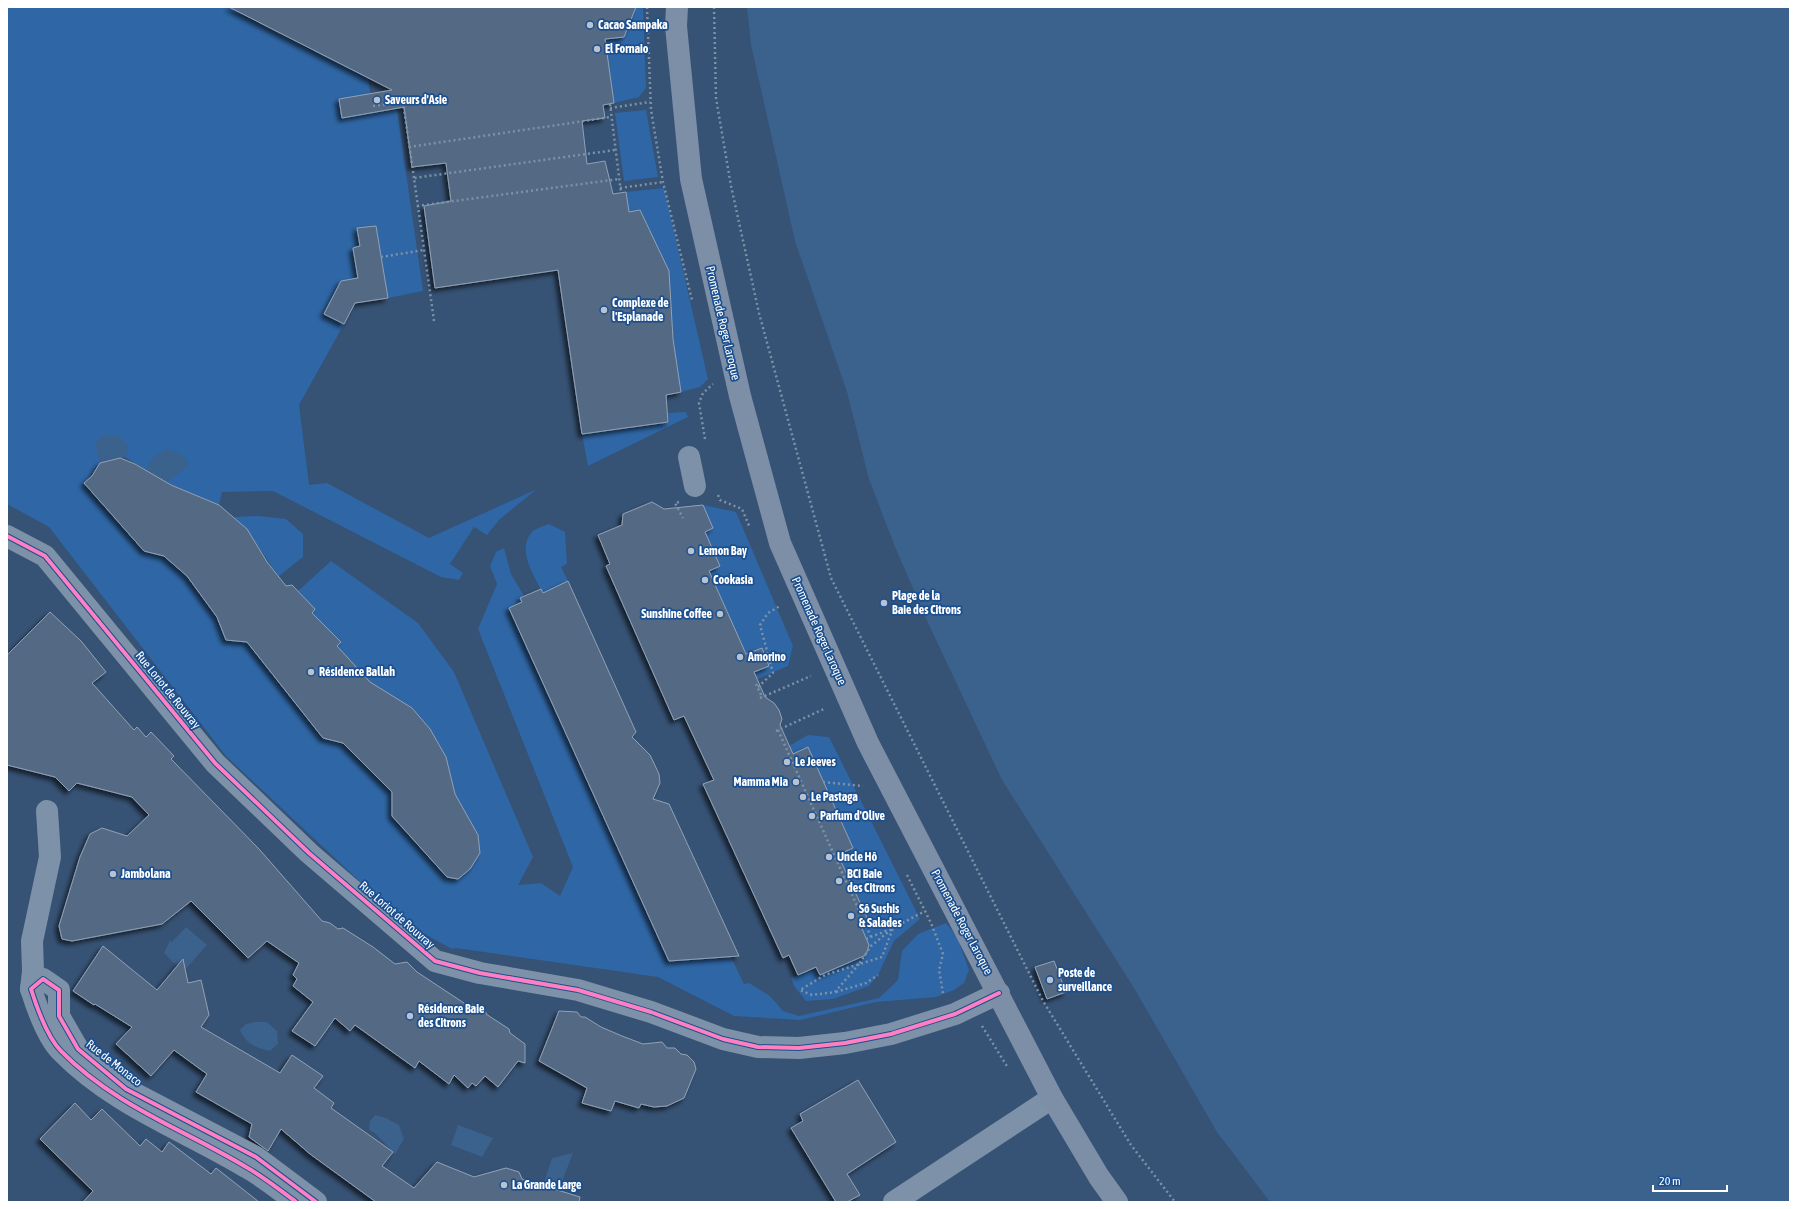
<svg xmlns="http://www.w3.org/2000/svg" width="1797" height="1209" font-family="'Asap Condensed',sans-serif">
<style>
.green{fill:#2f66a5}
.water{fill:#3b618d}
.building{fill:#526984;stroke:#92a2b6;filter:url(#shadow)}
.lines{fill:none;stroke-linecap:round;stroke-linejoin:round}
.path{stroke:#7d92a8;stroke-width:2.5;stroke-dasharray:2 3;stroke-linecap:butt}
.minor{stroke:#7d92a8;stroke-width:22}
.major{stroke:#7d8ea7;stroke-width:22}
.cycleway-casing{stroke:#1b4f8f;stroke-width:6}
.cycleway{stroke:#ff80c0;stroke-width:4}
.poi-dot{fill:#b9c2ce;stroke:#1b4f8f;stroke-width:1.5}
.labels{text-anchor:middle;stroke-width:3.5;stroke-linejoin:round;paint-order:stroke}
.poi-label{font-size:12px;font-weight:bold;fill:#fff;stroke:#1b4f8f;text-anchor:start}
.street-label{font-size:12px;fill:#fff;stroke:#1b4f8f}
</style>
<defs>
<filter id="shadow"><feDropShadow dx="-3.5" dy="3.5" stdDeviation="2" flood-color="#0009"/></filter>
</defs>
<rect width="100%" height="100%" fill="#365274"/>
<!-- green -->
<g class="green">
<polygon points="7,7 228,7 368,78 373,112 397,110 423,291 388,298 376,226 358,228 360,246 353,248 358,278 341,281 324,314 344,324 299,405 309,485 327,483 429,538 537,489 500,519 487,535 474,527 450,564 463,573 459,580 441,577 273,491 222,492 219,505 171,485 125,457 100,463 84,484 144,551 164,556 187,576 217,617 226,640 247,642 323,738 343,743 396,795 392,800 392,816 447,877 458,879 470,869 480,853 478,835 455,794 446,757 430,729 412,708 368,681 337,646 341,641 312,613 314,609 298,591 331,561 418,623 454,672 533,857 518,885 541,883 560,896 573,867 478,629 497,584 490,566 496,552 504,548 511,574 524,596 522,602 509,608 669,961 731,957 744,984 749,983 770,996 783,1011 799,1016 879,998 898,980 902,951 918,934 946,923 957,937 969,970 964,983 954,990 936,997 876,1002 800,1020 734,1016 658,977 456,948 452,949 403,922 226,756 49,527 7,504"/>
<polygon points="633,7 643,7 646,88 639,97 614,103 605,39 624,37 634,13"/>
<polygon points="646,110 658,177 624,181 615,113"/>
<polygon points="664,188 708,379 700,387 681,392 673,339 669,271 640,211 629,212 626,192"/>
<polygon points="686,412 688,417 588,466 582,434 669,422 668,413"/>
<polygon points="703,505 736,512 793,646 788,666 757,679 681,507"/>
<path d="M258,516l28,3 17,15v23l-24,19c-16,-20 -26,-42 -45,-59z"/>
<path d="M549,524l16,8 2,32 -6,3 7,14 -25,12c-9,-17 -27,-44 -11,-61 4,-4 12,-6 17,-8z"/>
<polygon points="808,735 829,737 920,919 894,941 878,975 869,986 833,999 806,1001 794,986 791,978 816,967 820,975 866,955 869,945 860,924 868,920 789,746"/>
</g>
<!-- water -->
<g class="water">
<polygon points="747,7 1790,7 1790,1202 1270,1202 1217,1132 1134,988 1002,780 929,625 895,547 869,479 847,392 795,241 751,45"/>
<polygon points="104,435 117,435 129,446 125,457 100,463 95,443"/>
<path d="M167,449l17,7 5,9 -23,18 -20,-12c3,-13 10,-16 21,-22z"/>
<polygon points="186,927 207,945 183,972 164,953 170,940 172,942"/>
<path d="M255,1022h12l10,9 1,13 -8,7c-14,-3 -24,-7 -30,-21l6,-6z"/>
<polygon points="375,1115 386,1118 399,1125 404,1139 395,1154 375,1133 369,1130 370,1121"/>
<polygon points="458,1125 493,1138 482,1157 451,1145"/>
<polygon points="573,1153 558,1192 543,1186 552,1158"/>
</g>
<!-- building -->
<g class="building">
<polygon points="229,7 636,7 624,37 605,39 614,103 603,105 605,118 582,121 587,164 605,161 613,194 626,192 629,212 640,210 669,271 673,339 681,392 666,395 668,422 582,434 558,270 435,288 424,206 451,201 446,163 412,167 404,107 342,118 339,99 392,90"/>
<polygon points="376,226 388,298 355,303 344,324 324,314 341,281 358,278 353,248 360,246 357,228"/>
<polygon points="120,458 135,464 171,485 219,505 247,529 267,562 286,586 292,585 315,609 312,613 341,642 337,646 370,682 412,708 430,729 446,757 455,794 478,835 480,853 470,869 458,879 447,877 392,816 392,792 343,743 323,738 247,642 226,640 217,617 187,576 164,556 144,551 84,483 92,476 100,463"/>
<polygon points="652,502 664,509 703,505 713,528 705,532 720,566 709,571 746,654 762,648 769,666 754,672 765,697 774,703 779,710 782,719 780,725 793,754 808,747 853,848 838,855 868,920 860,924 869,945 866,955 820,975 816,967 798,975 789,955 783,958 703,784 714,780 684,716 674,720 606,566 610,564 598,535 622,525 623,514"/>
<polygon points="568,581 636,732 632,737 650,755 659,774 660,783 653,799 669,804 739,956 669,961 509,608 522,602 520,598 541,589 543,593"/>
<polygon points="50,612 81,641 106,672 92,683 134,730 137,727 146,737 151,732 174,756 171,759 259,849 322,921 330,923 338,929 343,928 373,947 395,964 407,962 417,972 470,1007 472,1004 486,1012 486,1014 509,1029 510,1033 525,1044 525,1063 518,1061 498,1087 485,1076 476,1086 472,1083 468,1088 454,1075 449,1084 419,1061 415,1068 355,1025 350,1031 335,1018 315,1046 292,1031 313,1002 293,986 297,979 293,975 299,963 267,941 248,958 191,901 162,924 72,941 62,939 59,926 80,857 90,834 102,828 127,836 149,815 132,797 77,783 69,791 55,777 7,765 7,655"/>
<polygon points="103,946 157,990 183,959 188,983 201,980 209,1015 201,1027 280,1073 292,1055 323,1076 314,1088 334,1103 331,1108 393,1152 382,1166 414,1188 437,1162 474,1177 506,1168 519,1172 522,1179 580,1197 579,1202 376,1202 310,1154 281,1129 268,1151 249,1137 252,1124 196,1092 207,1074 174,1050 151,1076 116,1044 132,1027 95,1004 94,1005 73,991"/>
<polygon points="1054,961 1066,992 1047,999 1035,967"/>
<polygon points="559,1011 577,1012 581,1017 585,1017 601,1027 622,1036 643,1044 662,1042 667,1048 675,1048 681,1054 687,1055 694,1062 696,1069 684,1098 667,1106 654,1107 641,1104 639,1108 615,1101 611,1111 582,1103 587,1088 539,1061"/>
<polygon points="858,1080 896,1142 847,1174 860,1195 847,1202 836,1202 791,1128 803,1121 800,1114"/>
<polygon points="75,1103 91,1120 102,1109 140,1146 146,1139 162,1152 169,1142 211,1174 216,1168 259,1202 83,1202 93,1191 40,1139"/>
</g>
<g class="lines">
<!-- path -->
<g class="path">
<polyline points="647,7 651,110 663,182 692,300"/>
<polyline points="714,7 716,98 731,186 759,313 831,578 1043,1001 1131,1145 1175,1202"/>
<polyline points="610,104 621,193"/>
<polyline points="373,106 403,102 414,178"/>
<polyline points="610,108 650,102"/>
<polyline points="409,147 611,117"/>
<polyline points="620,188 663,182"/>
<polyline points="417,206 619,179"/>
<polyline points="381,257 424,250"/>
<polyline points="434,321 414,178 615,150"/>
<polyline points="705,439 699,403 703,393 713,384"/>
<polyline points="718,495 720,500 742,509 750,528"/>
<polyline points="679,502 675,503 683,518"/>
<polyline points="756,684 762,697"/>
<polyline points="758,687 773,673 760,625 768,613 780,606"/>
<polyline points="760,698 811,676"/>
<polyline points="778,730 871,937"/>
<polyline points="776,731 826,708"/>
<polyline points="823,782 863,786"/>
<polyline points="907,875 931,923 943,954 939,970 943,993"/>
<polyline points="866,939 893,928 925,911"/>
<polyline points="859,964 835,992 812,995 800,990 825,975 882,957 893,928 871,946 859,964"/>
<polyline points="836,992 866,983 878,975"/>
<polyline points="982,1026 1008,1068"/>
</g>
<!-- minor -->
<g class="minor">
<polyline points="689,457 695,486"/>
<polyline points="7,536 45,556 215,763 309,853 435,961 480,973 578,990 651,1012 723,1039 758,1047 799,1048 845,1043 891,1034 955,1014 999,993"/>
<polyline points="31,989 33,971 32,941 50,857 47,811"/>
<path d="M296,1202c-16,-12 -32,-25 -50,-35 -63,-38 -131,-61 -185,-116 -14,-14 -24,-43 -30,-62l12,-10 16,11v26l19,33 48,40 130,68 60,45"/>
<polyline points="894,1202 1052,1098"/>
</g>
<!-- major -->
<polyline class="major" points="677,7 676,26 691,179 740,396 780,543 868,743 1052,1098 1099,1177 1117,1202"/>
<defs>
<g id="cycleway">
<polyline points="7,536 45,556 215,763 309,853 435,961 480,973 578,990 651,1012 723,1039 758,1047 799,1048 845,1043 891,1034 955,1014 999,993"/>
<path d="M296,1202c-16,-12 -32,-25 -50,-35 -63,-38 -131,-61 -185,-116 -14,-14 -24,-43 -30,-62l12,-10 16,11v26l19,33 48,40 130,68 60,45"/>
</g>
</defs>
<!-- cycleway casing -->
<use href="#cycleway" class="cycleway-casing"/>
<!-- cycleway -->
<use href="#cycleway" class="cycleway"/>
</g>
<!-- markers -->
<g class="poi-dot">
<circle cx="590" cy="25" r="4"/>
<circle cx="597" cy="49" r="4"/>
<circle cx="377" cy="100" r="4"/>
<circle cx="604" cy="310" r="4"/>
<circle cx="691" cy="551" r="4"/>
<circle cx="705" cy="580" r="4"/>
<circle cx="884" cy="603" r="4"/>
<circle cx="720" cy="614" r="4"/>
<circle cx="740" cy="657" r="4"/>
<circle cx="311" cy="672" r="4"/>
<circle cx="787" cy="762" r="4"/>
<circle cx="796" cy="782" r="4"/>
<circle cx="803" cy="797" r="4"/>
<circle cx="812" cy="816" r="4"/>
<circle cx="829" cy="857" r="4"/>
<circle cx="113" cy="874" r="4"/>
<circle cx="839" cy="881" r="4"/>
<circle cx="851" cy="916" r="4"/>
<circle cx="1050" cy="980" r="4"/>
<circle cx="410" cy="1016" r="4"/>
<circle cx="504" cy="1185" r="4"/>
</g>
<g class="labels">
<!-- poi labels -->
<g class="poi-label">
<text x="598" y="29">Cacao Sampaka</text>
<text x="605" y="53">El Fornaio</text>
<text x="385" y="104">Saveurs d'Asie</text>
<text x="612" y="307">Complexe de<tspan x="612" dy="14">l'Esplanade</tspan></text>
<text x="699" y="555">Lemon Bay</text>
<text x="713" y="584">Cookasia</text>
<text x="892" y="600">Plage de la<tspan x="892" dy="14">Baie des Citrons</tspan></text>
<text x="712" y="618" text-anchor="end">Sunshine Coffee</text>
<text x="748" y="661">Amorino</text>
<text x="319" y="676">Résidence Ballah</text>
<text x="795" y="766">Le Jeeves</text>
<text x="788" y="786" text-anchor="end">Mamma Mia</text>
<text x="811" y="801">Le Pastaga</text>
<text x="820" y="820">Parfum d'Olive</text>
<text x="837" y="861">Uncle Hô</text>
<text x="121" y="878">Jambolana</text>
<text x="847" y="878">BCI Baie<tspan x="847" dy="14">des Citrons</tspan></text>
<text x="859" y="913">Sô Sushis<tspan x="859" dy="14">&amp; Salades</tspan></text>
<text x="1058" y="977">Poste de<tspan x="1058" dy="14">surveillance</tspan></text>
<text x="418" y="1013">Résidence Baie<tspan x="418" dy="14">des Citrons</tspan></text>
<text x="512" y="1189">La Grande Large</text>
</g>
<!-- street labels -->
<g class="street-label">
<text transform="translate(723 323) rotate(77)" y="4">Promenade Roger Laroque</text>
<text transform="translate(819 631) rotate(66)" y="4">Promenade Roger Laroque</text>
<text transform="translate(168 690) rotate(51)" y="4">Rue Loriot de Rouvray</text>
<text transform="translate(397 915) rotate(41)" y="4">Rue Loriot de Rouvray</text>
<text transform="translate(962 922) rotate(62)" y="4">Promenade Roger Laroque</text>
<text transform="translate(114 1063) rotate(38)" y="4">Rue de Monaco</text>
</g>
</g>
<!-- border -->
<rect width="1797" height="1209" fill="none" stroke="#ffffff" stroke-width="16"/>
<!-- scale -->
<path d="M1653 1185v6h74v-6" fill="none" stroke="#ffffff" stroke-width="2"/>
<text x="1659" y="1185" font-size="12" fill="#ffffff" stroke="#1b4f8f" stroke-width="3" paint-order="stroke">20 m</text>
</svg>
